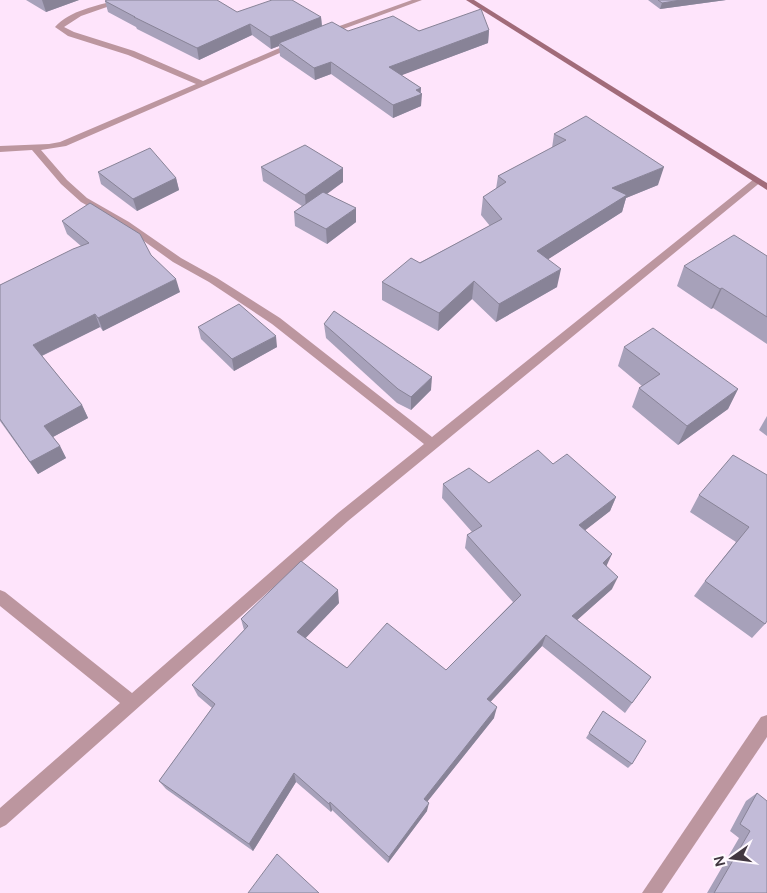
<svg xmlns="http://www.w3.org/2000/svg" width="767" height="893" font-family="'DM Sans',sans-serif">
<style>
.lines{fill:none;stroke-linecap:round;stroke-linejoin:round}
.street{fill:#bc969f;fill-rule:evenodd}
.secondary{fill:#a16b79;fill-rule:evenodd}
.wall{fill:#a7a1ba}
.shaded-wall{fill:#888397}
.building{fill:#c2bbd8;stroke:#888397}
</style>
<rect width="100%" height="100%" fill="#fee4fb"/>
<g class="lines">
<!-- street -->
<g class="street">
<path d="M117,0l7,1 -43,15 -17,11 10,5 60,19 69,30 88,-38 7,2 -232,101 -25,4 26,30 20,18 42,24 52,36 36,20 63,40 152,119 322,-258h6l2,2 -414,340 -342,304 -6,3v-20l120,-105 -120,-97v-16l5,2 127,101 206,-180 86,-69 -152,-120 -63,-42 -36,-20 -50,-36 -42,-24 -20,-18 -29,-34 -32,2v-6l49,-2 11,-2 136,-58 -68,-29 -60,-19 -13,-9c15,-17 42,-21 62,-27z"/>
<polygon points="412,0 422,0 327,35 320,33"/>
<polygon points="767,715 767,737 662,893 642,893 761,717"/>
</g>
<!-- secondary -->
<polygon class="secondary" points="466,0 474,0 767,183 767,190"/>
</g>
<!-- wall -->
<g class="wall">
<polygon points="26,0 79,0 46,12"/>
<polygon points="648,0 726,0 660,9"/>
<polygon points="105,1 237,12 321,17 322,26 348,31 489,30 488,43 401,75 421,88 421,106 393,118 331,74 315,80 280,56 279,46 271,49 252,35 199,60 137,29 136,27 108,12"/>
<polygon points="554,134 658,185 626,198 622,212 548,259 557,287 496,322 472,299 438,331 382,300 382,282 490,226 481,215 483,197 496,189 498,176 552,148"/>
<polygon points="261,167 343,168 343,182 327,194 356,222 327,244 295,226 294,212 302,206 263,181"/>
<polygon points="98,172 176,178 179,190 137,211 101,184"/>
<polygon points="62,221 151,255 180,292 103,331 100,327 42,356 82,405 88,418 53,437 60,446 66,458 38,474 0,421 0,285 81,246 67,234"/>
<polygon points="767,256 767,344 713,308 711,309 677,286 684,266"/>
<polygon points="324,324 431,390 411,410 397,403 326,338"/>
<polygon points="198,327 277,347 234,371 201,339"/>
<polygon points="624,347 738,389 728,409 678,445 632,407 639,388 642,386 618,366"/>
<polygon points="767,416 767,436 759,430"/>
<polygon points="553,464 616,497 610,511 585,530 607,566 612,589 577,620 651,677 625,713 542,646 490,702 494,718 427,802 427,811 388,863 332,810 331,812 296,782 253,851 166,789 159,781 212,708 198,696 192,685 244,630 241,619 339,603 305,638 347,668 446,670 513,602 465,548 467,535 472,532 442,498 443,484 489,483"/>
<polygon points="767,475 765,624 752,638 694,596 705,581 736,542 690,512 699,495"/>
<polygon points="603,711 632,764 628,768 586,738"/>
<polygon points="757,793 767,893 707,893 739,838 730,831 746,801"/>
</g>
<!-- shaded-wall -->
<g class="shaded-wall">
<polygon points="42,0 79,0 46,12"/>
<polygon points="681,0 726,0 660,9 662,3"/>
<polygon points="321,17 322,28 279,43 279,46 271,49 270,37"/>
<polygon points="250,24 252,35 199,60 197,48"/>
<polygon points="489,30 488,43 389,80 389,67"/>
<polygon points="331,62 331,74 315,80 314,68"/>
<polygon points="421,88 420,94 422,94 421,106 393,118 393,105 416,90"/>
<polygon points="664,167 658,185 626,198 622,212 533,269 537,251 612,188"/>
<polygon points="343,168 343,182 306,209 305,195"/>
<polygon points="176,178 179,190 137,211 133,199"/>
<polygon points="356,208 356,222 327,244 326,229"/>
<polygon points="561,269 557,287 496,322 499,304"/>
<polygon points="176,279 180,292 103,331 98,318"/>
<polygon points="474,281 472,299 438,331 439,313"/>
<polygon points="722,288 713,308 711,309 720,289"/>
<polygon points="95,314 100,327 39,357 33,345"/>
<polygon points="276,336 277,347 234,371 232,359"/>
<polygon points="432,377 431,390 411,410 411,397"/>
<polygon points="738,389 728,409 678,445 687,426"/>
<polygon points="82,405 88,418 51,438 44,426"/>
<polygon points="60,446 66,458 38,474 30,462"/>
<polygon points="616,497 610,511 574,539 579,525"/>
<polygon points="612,554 606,567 603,563"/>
<polygon points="618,577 612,589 567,629 572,616"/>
<polygon points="338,590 339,603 300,644 297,632"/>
<polygon points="546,635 542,646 484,709 487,699"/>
<polygon points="497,707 494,718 423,807 424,799"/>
<polygon points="294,773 296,782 253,851 249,844"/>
<polygon points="330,802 332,810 331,812 329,804"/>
<polygon points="429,803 427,811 388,863 389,857"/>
</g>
<!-- building -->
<g class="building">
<polygon points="107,0 217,0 237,12 272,0 292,0 321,17 270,37 250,24 197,48 134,17 135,17 105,1"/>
<polygon points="658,0 681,0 662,3"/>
<polygon points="481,9 489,30 389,67 421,88 416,90 422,94 393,105 331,62 314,68 279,43 332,22 348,31 393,16 419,31"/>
<polygon points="586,116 664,167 612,188 627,195 537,251 561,269 499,304 474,281 439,313 382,282 411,258 420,263 502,219 483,197 506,182 498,176 566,140 554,134"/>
<polygon points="305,145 343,168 305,195 261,167"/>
<polygon points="150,148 176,178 133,199 98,172"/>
<polygon points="323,192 356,208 326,229 294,212"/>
<polygon points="90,203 140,234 151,255 176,279 98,318 95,314 33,345 82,405 44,426 60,446 30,462 0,419 0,285 73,249 89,243 62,221"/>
<polygon points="734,235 767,256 767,317 722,288 720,289 684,266"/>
<polygon points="239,304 276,336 232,359 198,327"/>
<polygon points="334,311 432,377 411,397 398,389 324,324"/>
<polygon points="653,328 738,389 687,426 639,388 660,374 624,347"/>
<polygon points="538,450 553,464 567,454 616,497 579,525 612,554 603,563 618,577 572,616 651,677 632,703 546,635 487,699 497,707 424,799 429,803 389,857 330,802 329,804 294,773 249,844 159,781 215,704 192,685 248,626 241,619 301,561 338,590 297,632 347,668 387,623 446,670 521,595 467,535 482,526 443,484 469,468 489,483"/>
<polygon points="733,455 767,475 767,621 765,624 705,581 749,527 699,495"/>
<polygon points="603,711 646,741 632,764 589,733"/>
<polygon points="757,793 767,801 767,893 714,893 750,831 740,824"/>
<polygon points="277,854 319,893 248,893"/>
</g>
<!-- north arrow -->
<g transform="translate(732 858) rotate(256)" stroke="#fef9fe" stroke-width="4" paint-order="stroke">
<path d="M0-4L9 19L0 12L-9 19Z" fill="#413740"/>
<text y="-8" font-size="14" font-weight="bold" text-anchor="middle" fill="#413740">N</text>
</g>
</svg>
